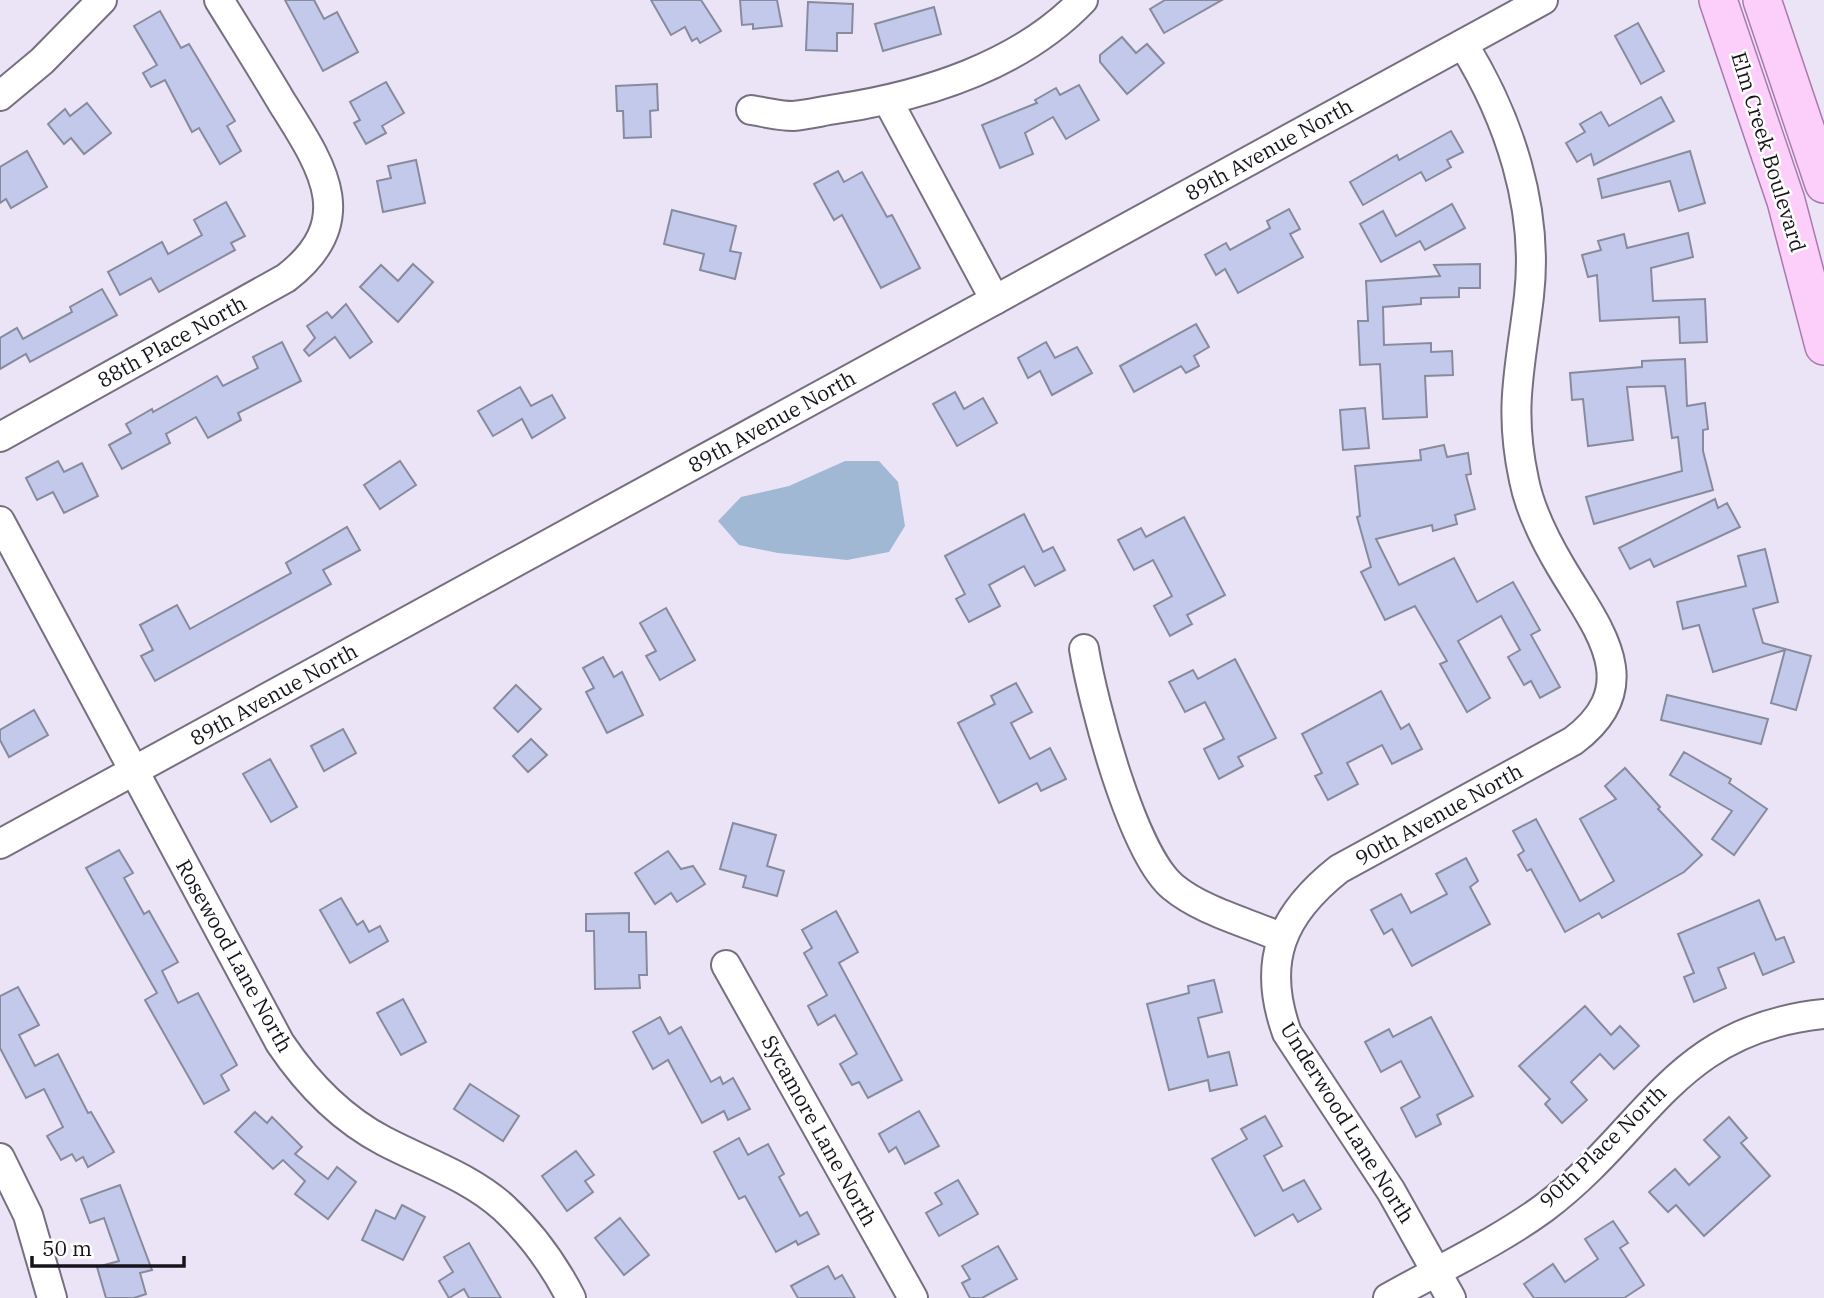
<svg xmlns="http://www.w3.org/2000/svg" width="1824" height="1298" font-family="'IBM Plex Serif',serif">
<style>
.water{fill:#a0b8d4}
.building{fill:#c3c9eb;stroke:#888b9d;stroke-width:2}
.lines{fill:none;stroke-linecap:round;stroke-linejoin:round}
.minor-casing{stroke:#756f7f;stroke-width:32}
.major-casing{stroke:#aa79aa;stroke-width:40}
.minor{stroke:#fff;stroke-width:28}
.major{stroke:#fccffa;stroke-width:37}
.labels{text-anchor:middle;stroke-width:5;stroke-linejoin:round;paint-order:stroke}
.street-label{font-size:21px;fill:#16141a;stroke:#fff}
</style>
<rect width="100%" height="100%" fill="#ebe4f7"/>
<!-- water -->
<polygon class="water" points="845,461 879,461 898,482 905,526 889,552 847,560 778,553 739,545 718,521 741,497 789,486"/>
<!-- building -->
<g class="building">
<polygon points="285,0 314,0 324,19 337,12 358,52 323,71"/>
<polygon points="651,0 701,0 721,31 700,43 697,38 692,41 685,27 671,35"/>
<polygon points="740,0 777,0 782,26 753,29 753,24 742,25"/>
<polygon points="1165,0 1222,0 1164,33 1150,9"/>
<polygon points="808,2 853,4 852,33 837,33 837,51 806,50"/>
<polygon points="934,7 941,34 883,51 875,24"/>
<polygon points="160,11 181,48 189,44 235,121 227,126 241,151 220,164 199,128 192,132 165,80 151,87 143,73 157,65 134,26"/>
<polygon points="1638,23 1664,71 1641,84 1615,36"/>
<polygon points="1122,37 1136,53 1147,44 1164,63 1127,94 1100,62 1100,55"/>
<polygon points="386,82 404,113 382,126 386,133 366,144 354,123 360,120 350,102"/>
<polygon points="657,84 658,110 650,111 651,137 624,138 623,111 617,111 616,86"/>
<polygon points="1079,85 1099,120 1066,139 1053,117 1025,133 1033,154 1000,168 982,125 1037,103 1035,100 1056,88 1060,95"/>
<polygon points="1661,97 1674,121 1594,165 1591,154 1577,162 1566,143 1585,132 1580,124 1601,112 1609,126"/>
<polygon points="87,103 111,133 84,154 71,138 64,144 48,124 65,109 70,116"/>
<polygon points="1451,131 1463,152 1447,160 1451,167 1426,181 1421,172 1363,205 1350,182 1397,155 1399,160"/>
<polygon points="27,151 47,187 11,208 6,199 0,203 0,167"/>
<polygon points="1690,151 1705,203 1679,211 1670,181 1602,198 1598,179"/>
<polygon points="416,160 425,203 383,212 377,181 391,178 388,166"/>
<polygon points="838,171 844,182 862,172 887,217 892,215 920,268 881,288 842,215 834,220 814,184"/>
<polygon points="226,202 245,236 231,243 235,250 159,292 151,278 120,295 108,272 162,242 168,254 202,235 194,220"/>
<polygon points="1452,204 1465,228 1425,250 1420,241 1381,262 1360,224 1383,211 1396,236"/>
<polygon points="1289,209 1300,229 1290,234 1303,257 1238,293 1225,269 1216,275 1205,255 1226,243 1230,250 1270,228 1267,221"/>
<polygon points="672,210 736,226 730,251 741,253 735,279 700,270 704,254 664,244"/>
<polygon points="1688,233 1693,257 1651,268 1653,301 1705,299 1707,342 1680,343 1679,317 1600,321 1597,275 1588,277 1582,255 1601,250 1598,241 1624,234 1627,248"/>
<polygon points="413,264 433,282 398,322 360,287 381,265 398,281"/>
<polygon points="1480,264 1480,288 1459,288 1459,297 1421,298 1421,304 1383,307 1384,345 1431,343 1431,352 1452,351 1453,375 1425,376 1427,417 1383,419 1380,364 1360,365 1358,321 1368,321 1366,281 1440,276 1434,265"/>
<polygon points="102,289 117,315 30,362 26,354 0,369 0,338 17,328 23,339 72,312 70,307"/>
<polygon points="346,304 372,342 350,358 335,337 309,356 304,350 315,338 307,326 327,312 332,318"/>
<polygon points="1196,324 1209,347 1194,356 1199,366 1186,373 1181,366 1134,392 1120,366"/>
<polygon points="282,342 301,381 238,413 241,420 208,438 196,417 166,434 170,443 122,469 109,445 131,433 126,424 152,409 153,412 217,376 223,386 258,368 253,357"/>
<polygon points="1046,342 1055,358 1077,347 1092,373 1052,395 1040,371 1028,378 1018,358"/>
<polygon points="1685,359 1687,406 1705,403 1708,429 1703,430 1703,451 1713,490 1594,524 1586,497 1682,471 1678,437 1672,438 1665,386 1627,387 1633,440 1588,446 1583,399 1572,400 1570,373 1642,367 1642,361"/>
<polygon points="520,387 531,406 552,395 565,418 532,438 522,419 493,436 478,411"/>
<polygon points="955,392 964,409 983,398 997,423 957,446 933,404"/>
<polygon points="1365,408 1369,448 1343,450 1340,410"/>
<polygon points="1444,445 1447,457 1468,453 1471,474 1466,475 1475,509 1455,515 1457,524 1433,531 1432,525 1376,539 1399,585 1454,558 1477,602 1513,582 1540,630 1531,635 1560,687 1540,698 1531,681 1524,685 1508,657 1520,650 1501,616 1458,641 1490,698 1467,712 1440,664 1447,661 1415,606 1385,620 1361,572 1371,567 1357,517 1360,516 1355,466 1421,460 1420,450"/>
<polygon points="58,461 64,472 82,463 98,496 64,513 53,492 37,500 26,478"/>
<polygon points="400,461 416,485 380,509 364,485"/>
<polygon points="1715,499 1718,508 1727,503 1740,527 1654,567 1650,559 1630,569 1619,548"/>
<polygon points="1024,514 1043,552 1053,547 1065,570 1035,586 1024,566 989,585 1000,606 969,622 956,599 965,594 945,556"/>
<polygon points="1184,517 1225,595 1187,615 1192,624 1170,636 1154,606 1172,596 1153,560 1134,570 1118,540 1141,528 1146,537"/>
<polygon points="347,527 360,550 323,570 331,584 155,681 141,656 153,650 140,625 177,605 190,629 291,573 286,563"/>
<polygon points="1765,549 1778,602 1753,609 1763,643 1811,656 1796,710 1771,703 1785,650 1713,672 1699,625 1683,629 1677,602 1746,586 1738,556"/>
<polygon points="666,608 695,660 660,680 646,656 656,651 640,623"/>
<polygon points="603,657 614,677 622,672 643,715 607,733 586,692 594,688 583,668"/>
<polygon points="1235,659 1276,738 1238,757 1243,766 1219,779 1204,749 1224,739 1205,702 1185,712 1169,682 1193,670 1198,679"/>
<polygon points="1016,683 1032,712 1011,723 1030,759 1050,748 1066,779 1041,791 1037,783 999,803 958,723 995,704 991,696"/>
<polygon points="516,685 541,709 518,732 494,708"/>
<polygon points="1381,691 1401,729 1409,724 1422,749 1392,764 1382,745 1347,763 1358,784 1328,800 1315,776 1322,773 1302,734"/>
<polygon points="1667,695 1768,719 1761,744 1661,720"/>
<polygon points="34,710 48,735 9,757 0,740 0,730"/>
<polygon points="343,729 356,753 324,771 311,746"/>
<polygon points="531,739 547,755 528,772 513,756"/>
<polygon points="1684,752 1731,779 1729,783 1767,809 1734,855 1712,839 1732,811 1670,775"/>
<polygon points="270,759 297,807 271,822 243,774"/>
<polygon points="1625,768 1660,807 1658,809 1702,855 1684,872 1602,918 1599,913 1565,932 1531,869 1527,871 1518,855 1524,851 1513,831 1536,819 1580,901 1614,881 1580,819 1616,799 1605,786"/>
<polygon points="733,823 776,835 767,866 784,871 777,896 743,887 746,876 720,869"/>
<polygon points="119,850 133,873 124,878 144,914 149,911 178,962 162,971 178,1003 198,993 237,1065 221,1075 229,1090 204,1104 145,1000 157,993 86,868"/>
<polygon points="668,851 681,869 693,866 705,884 677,902 671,893 655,904 635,873"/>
<polygon points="1466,858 1478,881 1470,887 1490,924 1412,966 1392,929 1384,934 1371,910 1401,894 1411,913 1447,894 1436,874"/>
<polygon points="341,898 357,925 363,921 369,932 380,926 388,941 350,963 320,910"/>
<polygon points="1759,900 1776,940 1784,937 1794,962 1763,975 1754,953 1718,968 1726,988 1694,1002 1684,977 1694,973 1678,934"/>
<polygon points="836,911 858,952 839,963 902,1080 868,1098 859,1082 852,1085 840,1064 857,1054 835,1015 818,1025 808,1006 827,995 804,953 812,948 802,930"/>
<polygon points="629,913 629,932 646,932 647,975 639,975 640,988 595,989 594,931 586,931 586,914"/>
<polygon points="1214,980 1222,1012 1198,1018 1208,1057 1229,1052 1237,1085 1210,1091 1208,1080 1169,1090 1147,1004 1189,993 1188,986"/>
<polygon points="18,987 39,1025 19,1035 35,1066 58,1054 88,1113 91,1112 114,1152 88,1167 83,1157 76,1161 72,1154 61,1160 47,1136 63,1127 44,1089 26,1098 0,1048 0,996"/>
<polygon points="403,999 426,1042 401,1055 377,1013"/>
<polygon points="1585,1006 1611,1035 1620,1026 1639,1046 1614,1069 1600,1054 1571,1082 1587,1100 1562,1123 1545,1104 1550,1099 1519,1066"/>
<polygon points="660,1017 669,1034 681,1027 711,1082 720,1077 723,1084 733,1078 750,1109 728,1120 724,1111 702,1123 668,1060 653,1069 633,1032"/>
<polygon points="1431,1017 1473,1096 1437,1115 1441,1124 1416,1137 1401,1108 1420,1097 1401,1061 1381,1072 1365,1042 1389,1029 1393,1037"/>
<polygon points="470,1084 519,1116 503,1141 454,1109"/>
<polygon points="919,1111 939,1146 905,1164 896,1147 889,1152 879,1134"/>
<polygon points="255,1112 267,1123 272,1117 302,1147 295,1154 328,1179 337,1167 356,1182 328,1219 295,1194 305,1181 283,1160 273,1169 235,1132"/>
<polygon points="1265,1116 1282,1146 1264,1156 1283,1191 1304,1180 1321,1209 1298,1222 1293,1214 1255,1236 1212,1159 1247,1139 1241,1129"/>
<polygon points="1729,1117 1747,1138 1741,1143 1770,1176 1704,1236 1676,1205 1668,1212 1649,1192 1675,1169 1689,1185 1720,1157 1704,1140"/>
<polygon points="739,1138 748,1155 768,1144 784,1174 779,1177 800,1216 807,1212 819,1234 798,1245 796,1241 776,1252 745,1196 739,1199 714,1152"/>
<polygon points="576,1151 594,1175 585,1181 593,1192 567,1211 542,1176"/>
<polygon points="958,1180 978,1214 939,1236 926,1213 942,1204 935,1193"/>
<polygon points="120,1185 152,1270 140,1273 146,1294 134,1298 106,1298 97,1267 119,1261 104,1218 90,1223 81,1199"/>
<polygon points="402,1205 425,1217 403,1260 362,1240 376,1210 395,1219"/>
<polygon points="620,1218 649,1255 624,1275 595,1238"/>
<polygon points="1613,1221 1628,1243 1620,1248 1644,1285 1624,1298 1534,1298 1524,1284 1553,1264 1565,1282 1598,1259 1585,1239"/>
<polygon points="469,1243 501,1298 469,1298 464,1289 449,1298 439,1281 453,1272 444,1257"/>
<polygon points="998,1246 1017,1279 982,1298 970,1298 962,1283 970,1279 962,1266"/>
<polygon points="828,1266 835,1279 842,1275 855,1298 798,1298 791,1286"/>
</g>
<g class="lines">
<defs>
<g id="minor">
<polyline points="0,96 42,61 102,0"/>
<polyline points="888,101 995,300"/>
<path d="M751,110c13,2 29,6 42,6 14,-1 29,-5 43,-7 87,-13 184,-43 247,-109"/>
<path d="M0,437l286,-159c75,-58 35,-113 -5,-177 -20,-34 -41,-67 -62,-101"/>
<path d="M0,521l280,522c27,40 60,75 104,98 40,21 86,36 120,67 28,26 50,57 67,90"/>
<path d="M1084,649c9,54 48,204 89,238 29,24 73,35 107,50"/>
<polyline points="0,844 1543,0"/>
<polyline points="726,965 913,1298"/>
<polyline points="0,1158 28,1215 52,1298"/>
<path d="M1388,1298c51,-29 108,-55 156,-90 104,-78 130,-179 280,-194"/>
<path d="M1451,1298l-60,-107 -104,-158c-26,-72 -5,-119 52,-164l234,-128c75,-56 24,-113 -12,-174 -16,-27 -31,-56 -37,-87 -16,-73 -3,-114 5,-184 10,-88 -20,-178 -66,-252"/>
</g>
<g id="major">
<polyline points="1718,0 1786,201 1824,346"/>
<polyline points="1762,0 1824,184"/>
</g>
</defs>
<!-- minor casing -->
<use href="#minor" class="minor-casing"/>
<!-- major casing -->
<use href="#major" class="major-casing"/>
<!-- minor -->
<use href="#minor" class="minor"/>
<!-- major -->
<use href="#major" class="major"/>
</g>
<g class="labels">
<!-- street labels -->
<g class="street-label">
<text transform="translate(1269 150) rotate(-29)" y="7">89th Avenue North</text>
<text transform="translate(1768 152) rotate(73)" y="7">Elm Creek Boulevard</text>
<text transform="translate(172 342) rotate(-29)" y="7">88th Place North</text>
<text transform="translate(772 422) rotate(-29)" y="7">89th Avenue North</text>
<text transform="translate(274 695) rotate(-29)" y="7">89th Avenue North</text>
<text transform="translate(1439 815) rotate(-29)" y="7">90th Avenue North</text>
<text transform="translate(234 956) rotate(61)" y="7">Rosewood Lane North</text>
<text transform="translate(1347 1123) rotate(58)" y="7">Underwood Lane North</text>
<text transform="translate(819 1131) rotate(61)" y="7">Sycamore Lane North</text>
<text transform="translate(1603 1147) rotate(-44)" y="7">90th Place North</text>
</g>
</g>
<!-- scale -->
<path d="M32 1256v10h152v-10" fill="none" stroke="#16141a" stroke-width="3.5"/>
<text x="42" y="1256" font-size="21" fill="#16141a" stroke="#ffffff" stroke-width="5" paint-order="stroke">50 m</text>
</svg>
